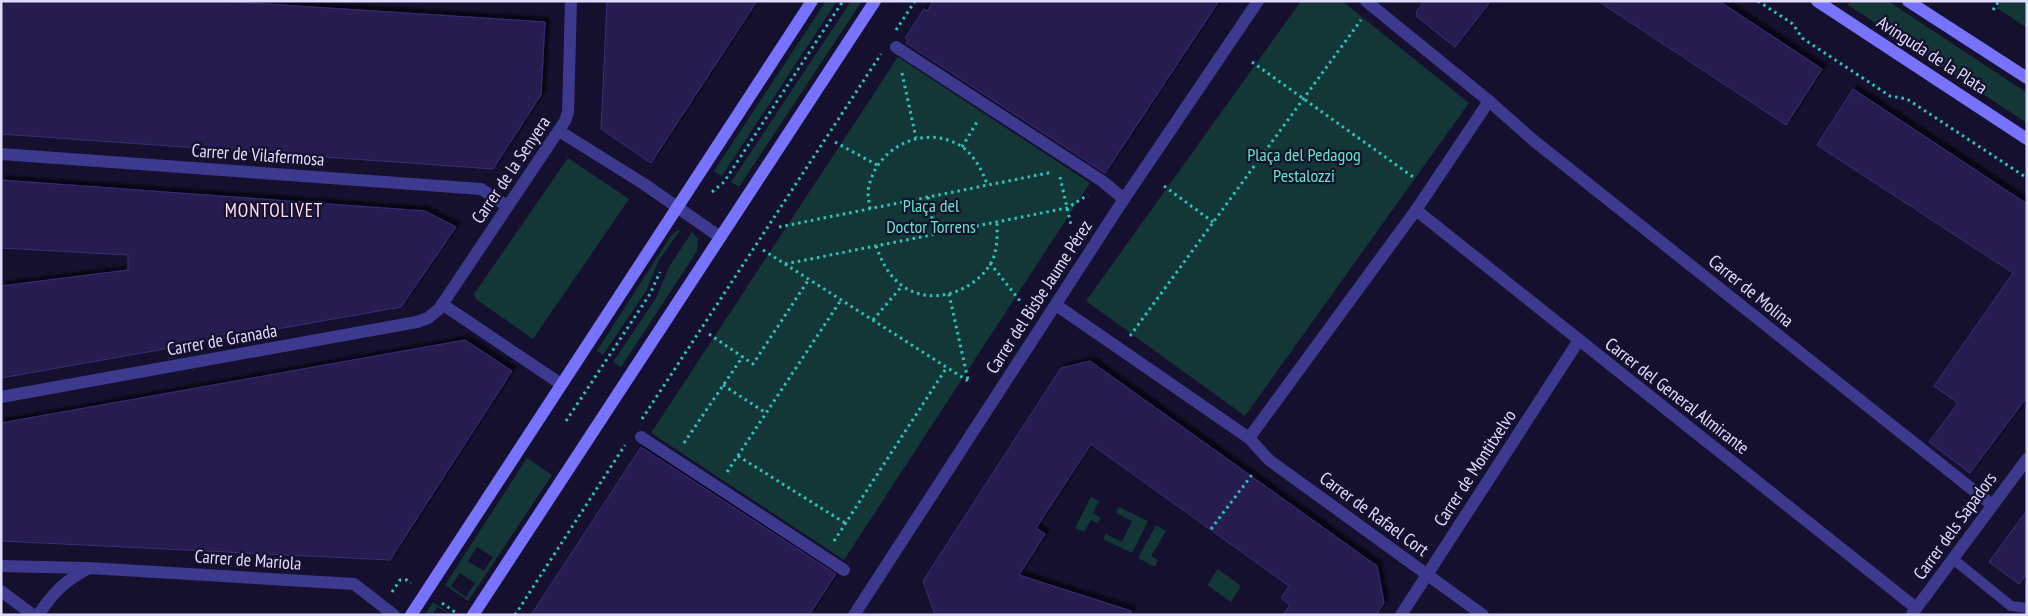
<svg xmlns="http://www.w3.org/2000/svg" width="2028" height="616" font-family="'PT Sans Narrow',sans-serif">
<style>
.green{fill:#133737;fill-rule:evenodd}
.building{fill:#261b4f;stroke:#3d2c7c;filter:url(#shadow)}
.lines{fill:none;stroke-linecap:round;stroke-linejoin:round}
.path{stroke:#2ac5be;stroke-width:3;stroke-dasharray:2.5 4;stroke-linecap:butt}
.service{stroke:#3d398e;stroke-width:10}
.pedestrian{stroke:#3d398e;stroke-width:12}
.minor{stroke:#3d398e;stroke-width:12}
.secondary{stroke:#7873ff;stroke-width:12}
.labels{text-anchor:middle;stroke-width:4.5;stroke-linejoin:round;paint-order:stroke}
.street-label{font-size:18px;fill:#e0dcff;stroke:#15102d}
.park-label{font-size:18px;fill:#60e7c7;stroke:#15102d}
.neighbourhood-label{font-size:19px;letter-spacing:1px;fill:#ffdef2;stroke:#15102d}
</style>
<defs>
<filter id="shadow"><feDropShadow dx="4.5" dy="-4.5" stdDeviation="1" flood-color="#0009"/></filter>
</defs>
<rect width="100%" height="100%" fill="#15102d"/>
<!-- green -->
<g class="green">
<polygon points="826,1 837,1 722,176 714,171"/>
<polygon points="851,1 862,1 739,187 731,182"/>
<polygon points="1301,1 1342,1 1469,103 1245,416 1086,301"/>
<polygon points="1850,1 1888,1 2027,93 2027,123 1848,5"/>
<polygon points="2002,1 2027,1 2027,28 1997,8"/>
<polygon points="898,57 1090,183 844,560 651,433"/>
<polygon points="568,158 629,199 533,339 476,299 474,294"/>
<polygon points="681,229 659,260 646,291 603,355 597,351 670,237 676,231"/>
<polygon points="692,232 698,239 697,251 621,367 613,362 656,298 669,267"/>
<path d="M527,458l25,17 -84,126 -23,-16zM477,547l16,10 -9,14 -16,-10zM460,573l15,10 -9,14 -15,-11z"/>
<polygon points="1091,497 1099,501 1093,513 1101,518 1098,523 1091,520 1084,532 1075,528"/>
<polygon points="1119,507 1148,521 1132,553 1103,539 1106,534 1122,542 1132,521 1116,513"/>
<polygon points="1156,525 1166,531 1151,556 1158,560 1155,567 1138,558"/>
<polygon points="1218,569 1241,586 1231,602 1207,585"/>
<polygon points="433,602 452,615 437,607 432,615 425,615"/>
</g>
<!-- building -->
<g class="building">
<polygon points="1,1 219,1 545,22 541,95 493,169 1,134"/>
<polygon points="607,1 757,1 651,163 601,129"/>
<polygon points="933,1 1219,1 1105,173 906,43 908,40 905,38 924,9 927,11"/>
<polygon points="1424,1 1491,1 1455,47 1416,16 1417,14 1416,12"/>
<polygon points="1598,1 1719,1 1822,69 1786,125"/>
<polygon points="1853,89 2027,204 2027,397 1970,473 1929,442 1958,403 1934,386 2013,273 1817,145"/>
<polygon points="1,180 425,211 456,227 401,307 1,378 1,286 128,270 128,255 1,248"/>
<polygon points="465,340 512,371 390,560 1,541 1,423"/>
<polygon points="1090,361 1377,566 1384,603 1376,615 1283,615 1290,605 1281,598 1289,586 1091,444 1036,528 1045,534 1019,575 1131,611 1130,615 935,615 923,581 1061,368"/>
<polygon points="641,447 836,574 809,615 531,615"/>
<polygon points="2027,510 2027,573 2019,584 1989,562"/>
</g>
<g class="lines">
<!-- path -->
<g class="path">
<polyline points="1758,1 1793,24 1802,38 1890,96 1907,99 2027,178"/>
<polyline points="1993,10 1999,1"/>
<polyline points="896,30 915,1"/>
<polyline points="1252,62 1416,179"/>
<polyline points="902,73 916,138"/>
<polyline points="835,142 877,165"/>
<polyline points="962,147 977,122"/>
<polyline points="1060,177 1071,225"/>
<polyline points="1164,186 1213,222"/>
<polyline points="712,192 724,182 843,1"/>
<polyline points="928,197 935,234"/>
<path d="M870,209c-1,-8 -3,-16 -1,-23 9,-40 56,-62 92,-40 13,9 21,24 26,38"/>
<polyline points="779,227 1053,172"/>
<path d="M876,246c6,16 13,31 28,41 28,19 70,5 87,-24 7,-12 6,-28 6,-41"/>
<polyline points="763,250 968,381"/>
<polyline points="990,263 1020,301"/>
<polyline points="785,264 1067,208 1088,195"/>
<polyline points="949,294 968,380"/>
<polyline points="873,320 902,286"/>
<polyline points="709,334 753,364 809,279"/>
<polyline points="1130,336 1361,20"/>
<polyline points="723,385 766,413"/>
<polyline points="642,419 881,54"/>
<polyline points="566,421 650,294 660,272"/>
<polyline points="684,443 743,356"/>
<polyline points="738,456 845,523"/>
<polyline points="727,472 841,300"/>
<polyline points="1211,529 1254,472"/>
<polyline points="834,541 947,367"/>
<polyline points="392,592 400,580 407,580 411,583"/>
<polyline points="442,603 455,612"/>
<polyline points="515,615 625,445"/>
</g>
<!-- service -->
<polyline class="service" points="1953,559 2011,606 2027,608"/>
<!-- pedestrian -->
<g class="pedestrian">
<polyline points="896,47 1102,181 1124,199"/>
<polyline points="641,437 844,570"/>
</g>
<!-- minor -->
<g class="minor">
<polyline points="1489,101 1533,140 1992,505"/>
<polyline points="559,131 644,184 720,237"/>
<polyline points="1,154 481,189 507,206"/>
<polyline points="1416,210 1916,608"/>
<polyline points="442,304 561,384"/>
<polyline points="1056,305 1249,438 1269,460 1483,615"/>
<polyline points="1,397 417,322 428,318 439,309 565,121 568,112 571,1"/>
<polyline points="1249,438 1416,210 1489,101 1366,1"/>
<polyline points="1,566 86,568"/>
<polyline points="1,591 33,615"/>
<polyline points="1912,614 2027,459"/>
<path d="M38,615c17,-24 25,-33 51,-47l265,16 40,31"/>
<polyline points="854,615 1124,199 1258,1"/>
<polyline points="1401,615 1579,340"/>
</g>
<!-- secondary -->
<g class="secondary">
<polyline points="1817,1 2027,139"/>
<polyline points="1908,1 2027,78"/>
<polyline points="411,615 812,1"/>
<polyline points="473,615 875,1"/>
</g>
</g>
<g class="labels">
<!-- street labels -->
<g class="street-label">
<text transform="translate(1932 55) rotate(33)" y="6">Avinguda de la Plata</text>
<text transform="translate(258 155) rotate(4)" y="6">Carrer de Vilafermosa</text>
<text transform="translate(511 170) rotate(-56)" y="6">Carrer de la Senyera</text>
<text transform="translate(1751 291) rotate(39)" y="6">Carrer de Molina</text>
<text transform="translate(1039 297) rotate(-57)" y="6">Carrer del Bisbe Jaume Pérez</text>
<text transform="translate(222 340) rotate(-10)" y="6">Carrer de Granada</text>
<text transform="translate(1677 396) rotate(38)" y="6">Carrer del General Almirante</text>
<text transform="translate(1475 468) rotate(-57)" y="6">Carrer de Montitxelvo</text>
<text transform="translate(1374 514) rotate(36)" y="6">Carrer de Rafael Cort</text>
<text transform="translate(1955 526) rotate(-54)" y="6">Carrer dels Sapadors</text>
<text transform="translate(248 560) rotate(4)" y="6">Carrer de Mariola</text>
</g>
<!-- park labels -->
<g class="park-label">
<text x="1304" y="161">Plaça del Pedagog<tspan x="1304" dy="21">Pestalozzi</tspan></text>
<text x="931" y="212">Plaça del<tspan x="931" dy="21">Doctor Torrens</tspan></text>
</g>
<!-- neighbourhood labels -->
<g class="neighbourhood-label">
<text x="274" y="217">MONTOLIVET</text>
</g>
</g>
<!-- border -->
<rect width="2028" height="616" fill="none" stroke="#e0dcff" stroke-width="5"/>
</svg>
